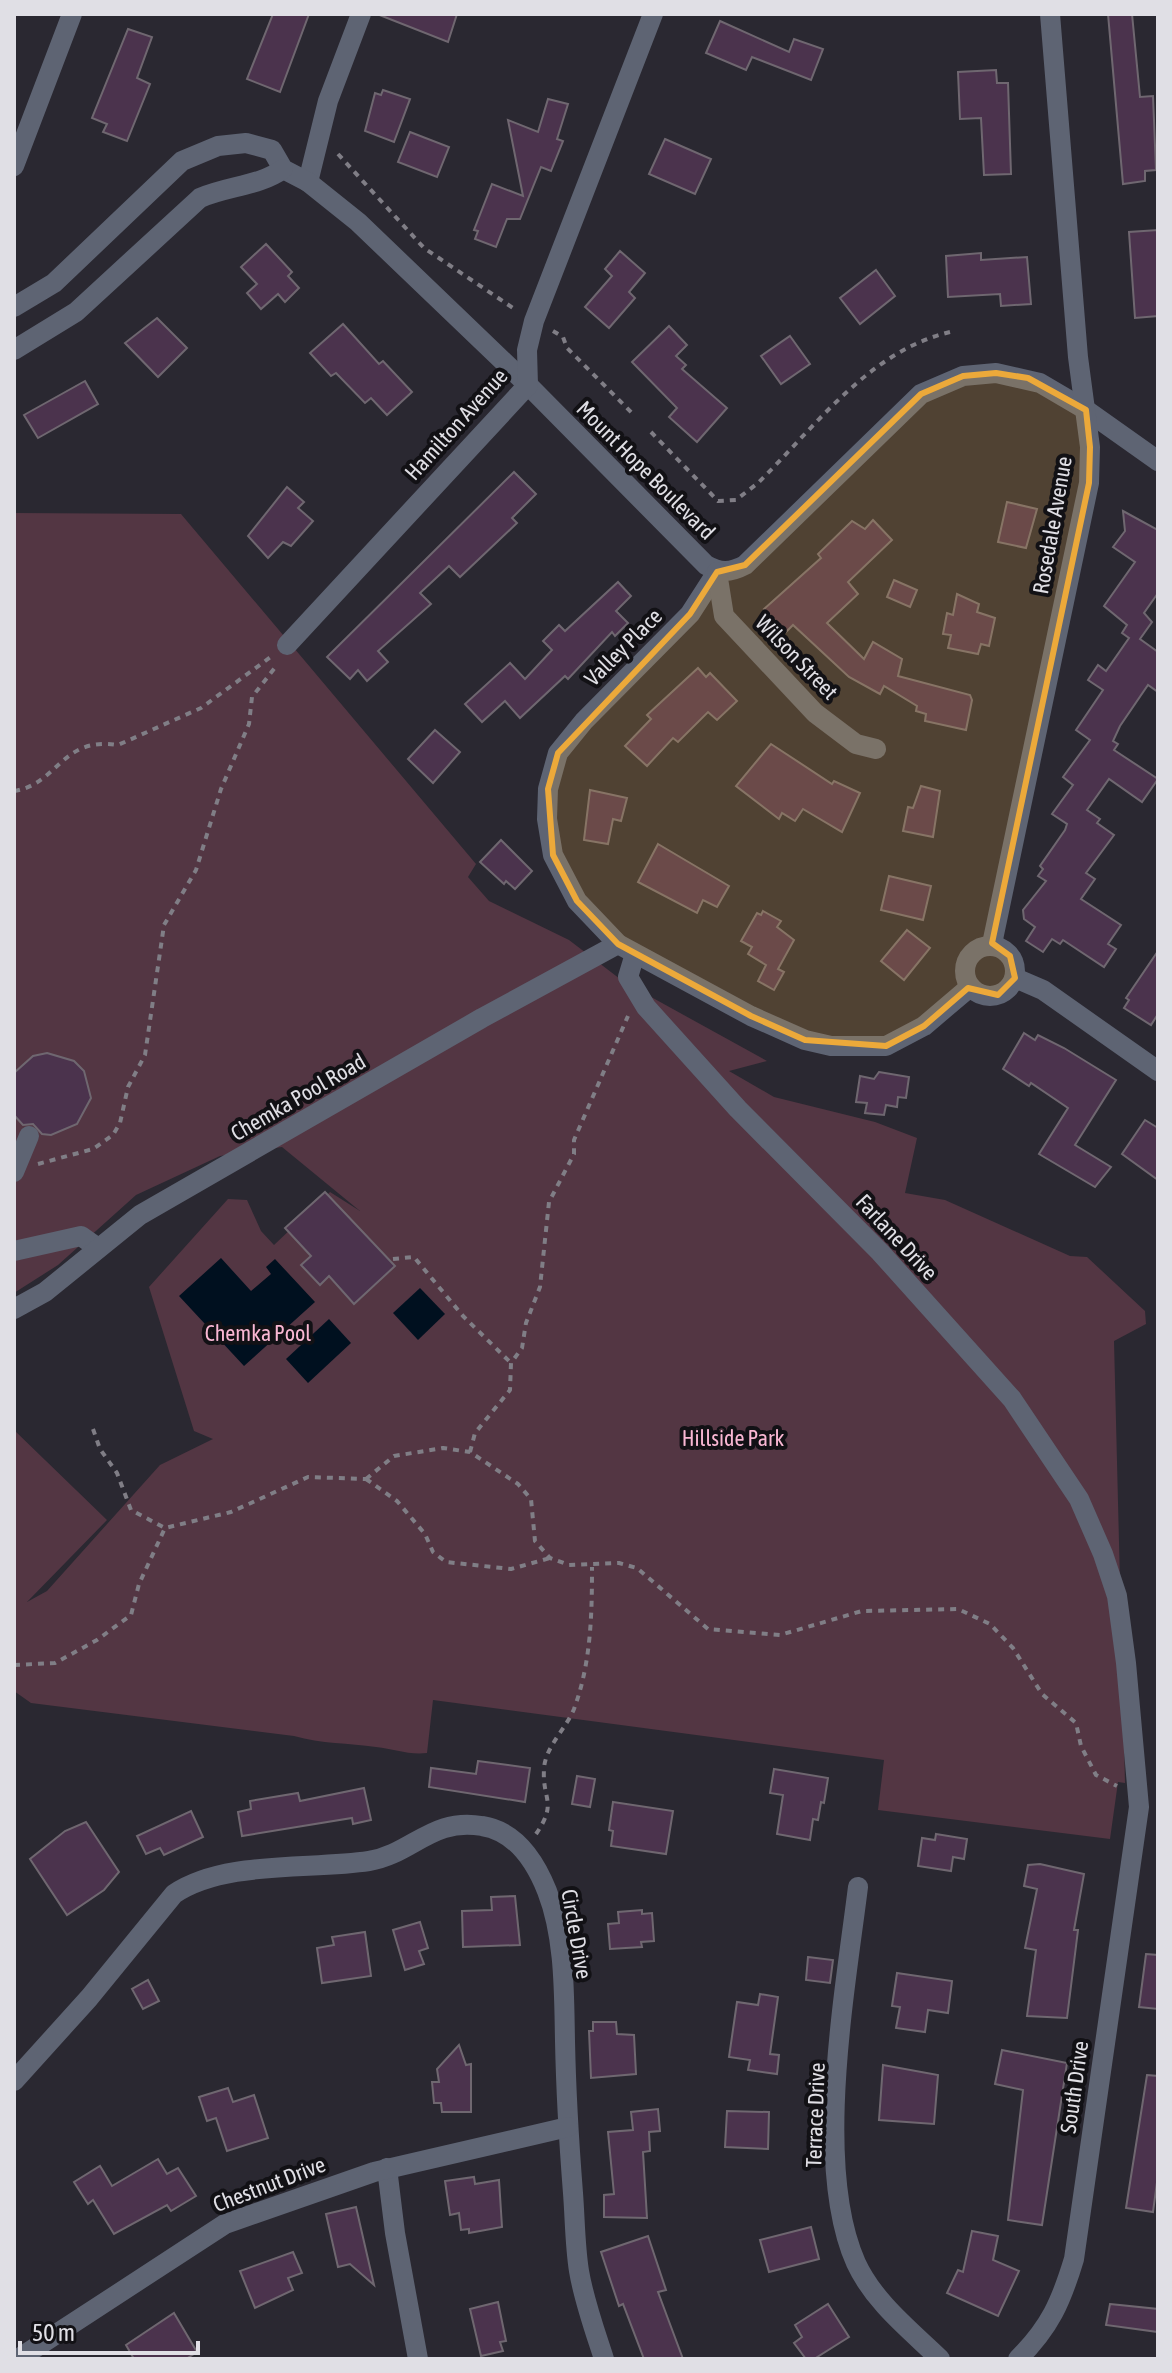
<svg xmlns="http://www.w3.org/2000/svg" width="1172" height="2373" font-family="'Asap Condensed',sans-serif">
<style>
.green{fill:#533643}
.water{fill:#00101f}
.building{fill:#4b334d;stroke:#6f6770;stroke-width:2}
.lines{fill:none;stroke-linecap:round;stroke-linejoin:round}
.path{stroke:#807e86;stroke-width:4;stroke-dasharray:6 6;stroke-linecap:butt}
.minor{stroke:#5e6473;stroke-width:20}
.marked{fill:#eca93a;fill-opacity:0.2;stroke:#eca93a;stroke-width:6;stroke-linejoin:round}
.labels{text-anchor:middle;stroke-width:8;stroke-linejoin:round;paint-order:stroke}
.street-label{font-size:22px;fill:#e0dfe5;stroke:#121115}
.park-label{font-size:22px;fill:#f9b7d3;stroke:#121115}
</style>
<rect width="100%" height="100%" fill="#2a2831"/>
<!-- green -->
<path class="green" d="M14,513l167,1 295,350 -8,13 21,24 80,39 55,42 143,79 -38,10 45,26 101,25 42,16 -12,55 40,7 125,56 17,1 58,54 1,13 -32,17 11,442 -7,-1 -8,57 -232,-29 6,-50 -451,-60 -6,53c-19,2 -33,-4 -51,-6 -27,-4 -55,-3 -82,-11l-263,-33 -17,-12v-261l93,90 -80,82 20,-11 113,-126 53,-26 -19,-8 -45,-144 79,-88 19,1 14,31 13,14 56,-53 30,19 -78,-64 -62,9 -84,39 -78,70 -44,28z"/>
<!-- water -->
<g class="water">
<polygon points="221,1258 251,1291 271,1274 266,1267 275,1259 315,1302 244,1366 179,1296"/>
<polygon points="420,1288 445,1314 418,1340 393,1313"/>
<polygon points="329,1319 351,1343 308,1383 286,1359"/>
</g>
<!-- building -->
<g class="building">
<polygon points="273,14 309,14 280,92 247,79"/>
<polygon points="377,14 457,14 448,42"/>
<polygon points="1108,14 1132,14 1140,97 1153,96 1156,170 1145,171 1145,181 1123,184"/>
<polygon points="720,21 789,52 794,39 823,49 811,80 752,57 746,70 706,53"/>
<polygon points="128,29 152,37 137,78 150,84 127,141 103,132 107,124 92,118"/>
<polygon points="996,70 997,83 1008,83 1011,174 984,175 981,118 960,119 958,72"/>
<polygon points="383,90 410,99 394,142 365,131 375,93 381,95"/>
<polygon points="548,99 568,104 557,139 563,141 551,171 541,167 520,219 507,219 496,247 475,239 478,231 474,230 492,184 523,196 508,120 538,132"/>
<polygon points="410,132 449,147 437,177 398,162"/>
<polygon points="665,139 711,159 695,194 649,174"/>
<polygon points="1158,230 1158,316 1135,318 1129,232"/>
<polygon points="266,244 292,272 288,276 299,288 285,302 278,294 261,309 247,293 257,284 241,267"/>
<polygon points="620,251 645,273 629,292 635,298 609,328 585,307 612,276 605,269"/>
<polygon points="981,253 981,260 1027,257 1031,304 1001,306 1000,294 948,297 946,256"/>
<polygon points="876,270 895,296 860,324 840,298"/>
<polygon points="157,318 187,348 158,377 125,343"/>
<polygon points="343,324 379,364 383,361 412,392 387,415 371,398 365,403 336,373 331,376 310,353"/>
<polygon points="669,326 687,345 676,356 686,365 682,369 727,408 697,442 669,417 677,408 632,362"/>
<polygon points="790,336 810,364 781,384 761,356"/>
<polygon points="85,381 98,404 38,438 24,415"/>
<polygon points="514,472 536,494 512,518 517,523 460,577 449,566 420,593 431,604 378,651 388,662 367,681 358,670 350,679 327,657"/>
<polygon points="287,487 304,502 298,508 313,521 291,546 283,542 268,558 248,536"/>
<polygon points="1007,502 1037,509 1026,548 998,542"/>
<polygon points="1123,511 1158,530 1158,593 1144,613 1152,622 1140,639 1158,652 1158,692 1148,685 1120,726 1113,741 1118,744 1114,750 1158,779 1142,802 1109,779 1087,810 1100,819 1097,823 1114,835 1086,873 1095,879 1081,899 1121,925 1108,944 1116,949 1104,967 1063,940 1060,944 1052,939 1043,952 1026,941 1035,927 1024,919 1023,910 1046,881 1038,876 1043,869 1040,866 1065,830 1067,824 1052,814 1073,785 1063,777 1090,740 1076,730 1103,690 1088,680 1098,665 1106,671 1129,638 1122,633 1127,625 1104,606 1135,562 1113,547 1125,531"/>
<polygon points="873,520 892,540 848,582 858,594 827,623 864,659 873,642 902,659 898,676 970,695 972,700 966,730 925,721 926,714 916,711 917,706 884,686 880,694 849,677 793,625 786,632 764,609 821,558 818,554 852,521 865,529"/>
<polygon points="894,580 917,590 910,607 887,597"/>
<polygon points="618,582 631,596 616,611 628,623 615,636 612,632 568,679 565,676 520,718 505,701 482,722 465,704 510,663 525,679 552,650 543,641 559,625 565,631"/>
<polygon points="957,594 979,604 977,612 995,618 989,646 981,644 978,654 948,648 951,635 943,634 947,613 953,615"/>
<polygon points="698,668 706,677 710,673 737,701 717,720 708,712 678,742 673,738 647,766 625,746 651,719 647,715"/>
<polygon points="435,730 460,752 433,783 408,759"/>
<polygon points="771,744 832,784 834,781 860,793 842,832 803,809 795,821 782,813 779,819 736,786"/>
<polygon points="921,786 940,791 933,837 903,831 908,807 913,808"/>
<polygon points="590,790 627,798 621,821 613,819 608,844 584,840"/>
<polygon points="501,840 532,871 515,889 506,881 504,884 480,862"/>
<polygon points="658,844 729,886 717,907 703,900 697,913 638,882"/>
<polygon points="889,876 931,886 923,920 881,910"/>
<polygon points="763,911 781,921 777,927 794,940 778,969 784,972 774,990 758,981 766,965 748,954 752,947 741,941 757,913 761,915"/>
<polygon points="907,930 930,948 904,980 881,961"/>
<polygon points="1158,951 1158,1014 1151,1025 1124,1008 1129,1000 1126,998"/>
<polygon points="1024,1033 1035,1040 1038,1035 1064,1048 1116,1080 1075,1145 1111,1167 1095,1187 1039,1154 1068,1108 1031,1083 1029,1086 1003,1069"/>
<polygon points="47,1053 74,1061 84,1071 91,1098 77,1124 51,1135 42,1134 33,1124 23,1125 14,1115 14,1073 33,1056"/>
<polygon points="879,1072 909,1077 906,1098 898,1097 897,1107 886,1105 884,1115 865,1113 867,1103 856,1102 860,1076 874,1079"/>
<polygon points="1145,1120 1158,1128 1158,1180 1122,1154"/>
<polygon points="325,1192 395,1266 354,1304 329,1276 320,1285 301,1265 311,1256 285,1228"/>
<polygon points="478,1761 530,1768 525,1802 429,1787 431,1768 476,1774"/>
<polygon points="774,1769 828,1778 824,1803 821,1802 818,1820 813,1819 810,1840 777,1834 783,1795 770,1793"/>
<polygon points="577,1776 595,1779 590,1807 572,1804"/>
<polygon points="364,1788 371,1820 353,1824 352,1818 242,1836 238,1812 251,1809 250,1801 298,1793 300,1801"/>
<polygon points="613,1802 673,1811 666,1854 611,1846 613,1831 609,1830"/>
<polygon points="191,1811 203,1837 164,1855 160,1848 146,1854 137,1836"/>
<polygon points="86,1822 119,1872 104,1890 67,1915 30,1859 65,1831"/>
<polygon points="936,1834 967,1839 964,1859 953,1857 951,1871 918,1866 922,1838 935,1840"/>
<polygon points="1040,1864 1084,1874 1074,1930 1078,1930 1067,2018 1027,2016 1036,1950 1025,1948 1037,1889 1024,1886 1028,1865"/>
<polygon points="515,1896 520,1945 463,1947 462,1911 492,1910 491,1897"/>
<polygon points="642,1910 642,1914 652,1913 654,1941 641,1942 642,1947 610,1949 608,1924 619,1923 618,1912"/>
<polygon points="420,1922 428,1948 419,1951 424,1964 405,1970 393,1930"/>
<polygon points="365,1932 371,1976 322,1983 317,1948 334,1945 332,1937"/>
<polygon points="1146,1954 1158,1955 1158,2009 1139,2007"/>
<polygon points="808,1957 833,1960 830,1983 806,1980"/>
<polygon points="897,1973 952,1981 948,2013 928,2010 925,2032 896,2028 900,2007 892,2006"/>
<polygon points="148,1980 159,2001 143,2009 132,1989"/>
<polygon points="760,1994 778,1997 770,2054 779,2055 777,2074 748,2070 750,2060 729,2057 737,2002 758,2005"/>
<polygon points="593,2022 616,2022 617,2034 634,2035 636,2074 591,2078 589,2031 593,2031"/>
<polygon points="459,2045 466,2065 471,2064 471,2112 442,2112 441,2103 434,2103 432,2082 439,2082 437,2069"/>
<polygon points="1002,2050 1067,2063 1042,2225 1008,2220 1023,2090 995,2084"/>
<polygon points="883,2065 938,2075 934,2124 879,2120"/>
<polygon points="1147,2075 1158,2076 1158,2175 1153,2212 1126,2208"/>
<polygon points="228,2088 233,2102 254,2095 268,2138 227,2151 216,2118 207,2121 199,2097"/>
<polygon points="658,2109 660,2131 649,2132 650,2151 643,2152 647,2218 604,2217 604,2195 614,2194 608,2132 633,2130 631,2112"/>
<polygon points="727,2111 769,2112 768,2149 725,2147"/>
<polygon points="158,2159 167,2174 178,2168 196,2196 171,2211 167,2205 114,2234 93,2200 88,2204 74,2182 100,2166 112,2186"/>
<polygon points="474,2177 475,2184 499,2180 502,2227 469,2233 469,2229 461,2230 459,2213 450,2215 445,2181"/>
<polygon points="356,2207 374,2285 350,2264 338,2267 326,2214"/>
<polygon points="811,2227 819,2259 769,2272 760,2240"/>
<polygon points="972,2231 998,2236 993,2260 1019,2271 998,2316 947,2293 958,2270 963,2272"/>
<polygon points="648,2236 666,2290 658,2292 683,2359 644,2359 623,2304 619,2306 601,2252"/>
<polygon points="293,2252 302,2273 288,2278 293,2290 255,2308 240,2271"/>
<polygon points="498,2302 506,2341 500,2342 503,2351 481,2356 470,2309"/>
<polygon points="828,2304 849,2337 814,2359 806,2359 794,2343 802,2337 795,2325"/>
<polygon points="1110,2304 1158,2309 1158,2332 1106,2325"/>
<polygon points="174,2313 197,2352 186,2359 134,2359 126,2345"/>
</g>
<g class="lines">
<!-- path -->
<g class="path">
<polyline points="338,154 424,248 516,310"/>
<polyline points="553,331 563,337 567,348 634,415"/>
<path d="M651,432l67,69 18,-1 22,-17c57,-56 111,-132 192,-151"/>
<path d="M14,791c45,-7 47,-55 104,-46l83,-37 71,-52"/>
<polyline points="38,1164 93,1149 113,1135 120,1123 128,1087 145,1055 164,925 196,870 221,789 249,724 252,697 277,665"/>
<polyline points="393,1259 414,1257 463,1316 511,1363"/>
<polyline points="93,1429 100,1449 117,1473 131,1510 165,1528 231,1512 308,1477 366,1479"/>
<polyline points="470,1452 475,1433 510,1390 511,1363 522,1348 526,1323 540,1287 549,1202 574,1154 574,1140 628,1016"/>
<polyline points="366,1479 394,1456 443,1448 470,1452 518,1484 531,1499 535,1541 550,1558 569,1565 619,1563 637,1568 708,1629 780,1635 862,1611 958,1609 990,1624 1013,1648 1042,1694 1076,1723 1081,1746 1096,1775 1117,1786"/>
<polyline points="366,1479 397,1501 425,1534 433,1552 446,1562 511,1569 550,1558"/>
<polyline points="14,1665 55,1663 97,1640 131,1615 139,1584 165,1528"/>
<path d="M536,1834c22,-32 6,-34 8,-65 1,-22 22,-40 30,-60 17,-46 18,-94 18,-142"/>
</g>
<!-- minor -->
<g class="minor">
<polyline points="14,166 72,14"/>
<polyline points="308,182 328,101 361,14"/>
<path d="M14,307l40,-24 128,-122 36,-15 28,-3 26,7 11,19 25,13 50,40 170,163 178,180c14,8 24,8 39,0l176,-171 42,-18 33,-3 44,10 46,27 72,51"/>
<path d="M14,350l62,-38 124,-114c27,-12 60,-12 83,-29"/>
<polyline points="717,572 690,614 584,721 558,753 548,789 547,819 553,855 577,901 618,944 751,1016 805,1040 831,1046 886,1046 924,1026 970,987"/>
<polyline points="717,572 724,616 815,713 856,744 876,749"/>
<polyline points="287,645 528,385 527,350 534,321 653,14"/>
<polyline points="992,944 1089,483 1090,447 1078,357 1050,14"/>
<circle cx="990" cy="971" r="25"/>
<path d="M635,954l-7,23 18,30 92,102 142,143 132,147 67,100 24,55 14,42 9,67 13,144 -65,452c-13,43 -24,68 -56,100"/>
<polyline points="1015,978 1043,990 1158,1071"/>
<polyline points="14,1172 29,1136"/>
<polyline points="14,1251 81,1236 98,1248"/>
<polyline points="14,1309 45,1292 140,1215 482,1018 618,944"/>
<path d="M858,1887c-13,105 -45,280 -2,376 18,39 54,67 84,96"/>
<path d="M14,2081l75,-83 85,-104c50,-34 135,-24 195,-33 43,-7 63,-44 113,-35 33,5 53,35 65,65 18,46 17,102 18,150 1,51 4,101 8,152 2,26 2,53 6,78 5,30 16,60 25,88"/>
<polyline points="387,2168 395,2233 418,2359"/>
<polyline points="18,2359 225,2224 374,2172 568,2127"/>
</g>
</g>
<!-- marked area -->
<path class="marked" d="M996,373l32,5 58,32 4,37 -1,36 -97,460 18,13 5,22 -17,17 -30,-7 -44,38 -38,20 -81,-6 -54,-24 -133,-72 -41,-43 -24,-46 -5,-66 10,-36 132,-139 27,-42 28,-7 176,-171 42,-18z"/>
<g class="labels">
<!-- street labels -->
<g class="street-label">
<text transform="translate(456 424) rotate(-48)" y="8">Hamilton Avenue</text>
<text transform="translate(646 470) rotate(45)" y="8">Mount Hope Boulevard</text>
<text transform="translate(1052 525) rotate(-80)" y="8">Rosedale Avenue</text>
<text transform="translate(623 647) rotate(-45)" y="8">Valley Place</text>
<text transform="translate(797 657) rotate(46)" y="8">Wilson Street</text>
<text transform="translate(298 1097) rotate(-30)" y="8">Chemka Pool Road</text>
<text transform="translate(897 1237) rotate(47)" y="8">Farlane Drive</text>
<text transform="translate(577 1934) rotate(80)" y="8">Circle Drive</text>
<text transform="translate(1074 2087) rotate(-82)" y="8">South Drive</text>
<text transform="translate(815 2115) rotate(-88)" y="8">Terrace Drive</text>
<text transform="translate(269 2184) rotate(-21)" y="8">Chestnut Drive</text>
</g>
<!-- park labels -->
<g class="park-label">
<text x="258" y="1341">Chemka Pool</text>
<text x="733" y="1446">Hillside Park</text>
</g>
</g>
<!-- border -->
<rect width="1172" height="2373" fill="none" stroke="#e0dfe5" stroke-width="32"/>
<!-- scale -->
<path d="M20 2341v12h178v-12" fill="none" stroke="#e0dfe5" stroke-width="4"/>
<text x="32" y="2341" font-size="24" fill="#e0dfe5" stroke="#121115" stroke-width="6" paint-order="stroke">50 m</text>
</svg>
